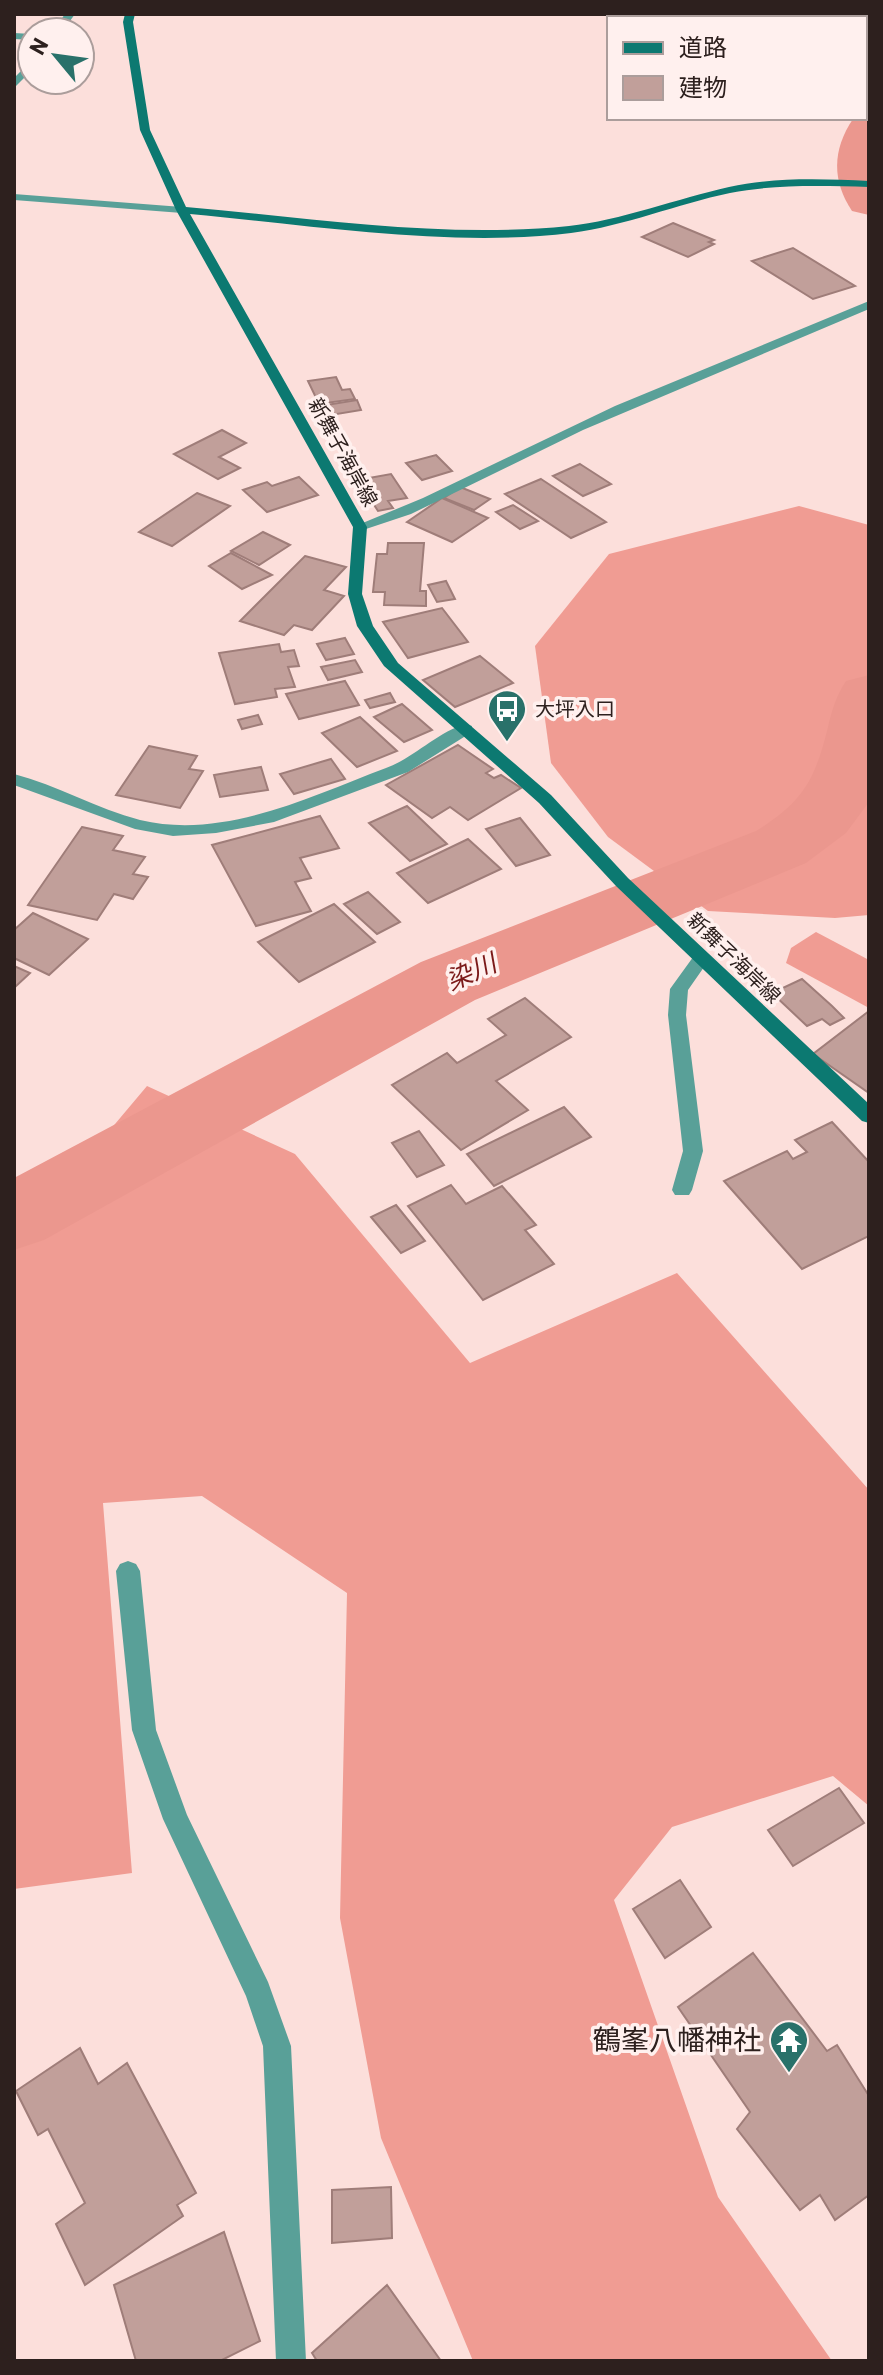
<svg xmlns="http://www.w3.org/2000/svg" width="883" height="2375" font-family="Barlow,'Noto Sans JP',sans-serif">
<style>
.forest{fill:#f09c93}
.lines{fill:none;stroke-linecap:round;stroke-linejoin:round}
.river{fill:#eb978e;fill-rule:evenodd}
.building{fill:#c19f9a;stroke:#9f7d79;stroke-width:2}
.street{fill:#59a098;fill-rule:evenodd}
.secondary{fill:#0c7971;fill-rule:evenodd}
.labels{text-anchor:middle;stroke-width:7;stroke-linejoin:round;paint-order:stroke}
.far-street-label{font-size:20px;fill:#2d201e;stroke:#fff0ee}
.far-poi-label{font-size:20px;fill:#2d201e;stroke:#fff0ee;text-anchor:start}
.water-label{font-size:26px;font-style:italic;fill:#7b1919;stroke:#fff0ee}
.near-poi-label{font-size:28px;fill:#2d201e;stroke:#fff0ee;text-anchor:end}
</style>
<rect width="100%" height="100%" fill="#fcdfdb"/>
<!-- forest -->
<g class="forest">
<polygon points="799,506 869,525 869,915 835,918 708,911 608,837 551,763 535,646 609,554"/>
<polygon points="816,932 869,960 869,1008 786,963 791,948"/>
<polygon points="147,1086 295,1154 470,1363 677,1273 869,1490 869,1806 833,1776 672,1827 614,1900 718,2197 832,2361 473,2361 381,2138 340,1918 347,1593 202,1496 103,1503 132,1873 14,1889 14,1244"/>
</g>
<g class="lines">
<!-- river -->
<g class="river">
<path d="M869,115v100l-17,-4c-20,-30 -20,-61 1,-92z"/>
<path d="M869,675v127l-23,31 -40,30 -331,137 -431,240 -30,10v-72l407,-216 335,-131c47,-29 59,-51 72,-104 4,-17 8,-31 18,-46z"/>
</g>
</g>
<!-- building -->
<g class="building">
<polygon points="673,223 714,240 709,242 714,244 688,257 642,237"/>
<polygon points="793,248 855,286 813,299 752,261"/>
<polygon points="336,377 342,390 350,389 355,399 319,404 308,381"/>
<polygon points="357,400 361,410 325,416 320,406"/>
<polygon points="222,430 246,443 219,457 240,468 218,479 174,454"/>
<polygon points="436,455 452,471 422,480 406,463"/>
<polygon points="580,464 611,484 583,496 553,476"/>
<polygon points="391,474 407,498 388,501 393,508 378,511 358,480"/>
<polygon points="299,477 318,495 267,512 243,490 267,482 272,486"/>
<polygon points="541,479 606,522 571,538 505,494"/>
<polygon points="460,487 490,499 474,510 444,498"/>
<polygon points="197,493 230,506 172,546 139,532"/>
<polygon points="442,498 488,518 452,542 407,522"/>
<polygon points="513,505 538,521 520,529 496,512"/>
<polygon points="263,532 290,545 259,565 231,551"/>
<polygon points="388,543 424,543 420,591 426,591 426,606 384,605 385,592 373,592 377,554 387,554"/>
<polygon points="231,553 272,575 242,589 209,566"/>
<polygon points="305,556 346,567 324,590 344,596 312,630 294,625 284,635 240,621"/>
<polygon points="446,581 455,599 437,602 428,585"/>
<polygon points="442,608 468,642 408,658 383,622"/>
<polygon points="345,638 354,654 326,660 317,644"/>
<polygon points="279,644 281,652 294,650 299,666 288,667 295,687 275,689 277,697 235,704 219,653"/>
<polygon points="480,656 513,683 455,707 423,680"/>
<polygon points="355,660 362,672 328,680 321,667"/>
<polygon points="345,681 359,705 299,719 286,694"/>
<polygon points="390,693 395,702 370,708 365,700"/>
<polygon points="402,704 432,730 404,742 374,717"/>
<polygon points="258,715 262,724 242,729 238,720"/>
<polygon points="360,717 397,751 357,767 322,733"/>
<polygon points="458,745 493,769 486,773 494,778 501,775 521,788 468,820 450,807 432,818 386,785"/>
<polygon points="149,746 197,756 189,769 203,771 180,808 116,795"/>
<polygon points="331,759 345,779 294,794 280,774"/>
<polygon points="261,767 268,790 220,797 214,775"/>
<polygon points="407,806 447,844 410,861 369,823"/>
<polygon points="320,816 339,848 300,858 311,878 295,882 311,911 256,926 212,845"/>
<polygon points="520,818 550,855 516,866 486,829"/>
<polygon points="82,827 123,836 113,850 145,857 133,874 148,877 133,899 114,894 97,920 28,905"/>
<polygon points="468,839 501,869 428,903 397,873"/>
<polygon points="368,892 400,922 377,934 344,904"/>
<polygon points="334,904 375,942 299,982 258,942"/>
<polygon points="33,913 88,939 49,975 14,958 14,930"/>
<polygon points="14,966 30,973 14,988"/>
<polygon points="802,979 832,1006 844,1018 830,1025 822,1019 807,1026 772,993"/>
<polygon points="525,998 571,1037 496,1081 528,1110 461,1150 392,1085 447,1053 457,1063 506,1035 488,1019"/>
<polygon points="869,1011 869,1093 813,1054"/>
<polygon points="564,1107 591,1137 494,1186 467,1154"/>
<polygon points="832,1122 869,1162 869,1236 802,1269 724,1181 787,1151 793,1159 807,1152 795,1140"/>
<polygon points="419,1131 444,1165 417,1177 392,1143"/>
<polygon points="451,1185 466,1204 502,1186 536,1225 525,1230 554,1264 483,1300 408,1206"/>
<polygon points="396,1205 425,1241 401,1253 371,1217"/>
<polygon points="839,1788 864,1823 793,1866 768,1830"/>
<polygon points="680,1880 711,1927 665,1958 633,1909"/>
<polygon points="753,1953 827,2051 837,2045 869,2096 869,2195 835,2220 820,2195 800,2210 737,2129 750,2112 678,2007"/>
<polygon points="80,2048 98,2084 127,2063 196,2193 177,2205 183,2216 85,2285 56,2224 85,2203 48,2129 38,2135 16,2091"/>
<polygon points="391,2187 392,2238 332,2243 332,2190"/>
<polygon points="224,2232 260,2341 220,2361 136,2361 114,2285"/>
<polygon points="387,2285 441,2361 317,2361 312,2353"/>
</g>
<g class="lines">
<!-- street -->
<g class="street">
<polygon points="65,14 75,14 62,32 52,32"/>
<polygon points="14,33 32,34 32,40 14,39"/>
<polygon points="32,60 32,70 14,88 14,78"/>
<polygon points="14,194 182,207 188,210 182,213 14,200"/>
<polygon points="869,301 869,309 583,430 411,514 360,531 353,527 423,498 615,406"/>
<path d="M466,724l6,2v6l-64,40 -134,50 -58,11 -43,3 -38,-7 -121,-44v-11c43,11 83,35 126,46 84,20 169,-23 246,-52 28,-10 51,-36 80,-44z"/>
<polygon points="702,951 711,957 688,990 686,1015 703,1151 692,1190 689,1195 675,1195 672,1190 683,1151 668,1015 670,989 696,953"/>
<polygon points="128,1561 136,1564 140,1571 156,1730 187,1815 268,1982 291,2046 306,2361 276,2361 263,2046 246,1996 163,1819 132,1730 116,1571 120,1564"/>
</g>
<!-- secondary -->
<path class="secondary" d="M125,14h10l-2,8 17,108 36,77c127,11 257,32 383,19 50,-5 110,-28 160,-39 45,-10 94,-8 140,-6v6c-45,-1 -94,-3 -139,6 -53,11 -105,33 -159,40 -120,15 -260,-8 -381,-19l177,313 -5,67 11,32 25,37 153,132 77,83 241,226v19l-7,-2 -246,-235 -77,-83 -155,-137 -27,-40 -9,-32 5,-67 -177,-317 -36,-80 -17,-108z"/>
</g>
<!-- icons -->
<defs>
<symbol id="bus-pin" viewBox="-11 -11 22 30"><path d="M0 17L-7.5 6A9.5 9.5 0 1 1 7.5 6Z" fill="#29716a" stroke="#fff0ee"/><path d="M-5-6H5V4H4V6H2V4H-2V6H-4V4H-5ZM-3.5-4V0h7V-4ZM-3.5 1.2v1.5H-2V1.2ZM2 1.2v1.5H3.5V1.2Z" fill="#fff"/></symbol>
<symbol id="temple-pin" viewBox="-11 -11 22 30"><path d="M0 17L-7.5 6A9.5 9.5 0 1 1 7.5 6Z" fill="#29716a" stroke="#fff0ee"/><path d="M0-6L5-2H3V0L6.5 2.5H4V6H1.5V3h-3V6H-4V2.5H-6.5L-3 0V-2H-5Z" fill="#fff"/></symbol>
</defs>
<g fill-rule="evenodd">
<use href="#bus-pin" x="485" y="687" width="44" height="60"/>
<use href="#temple-pin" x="767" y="2018" width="44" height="60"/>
</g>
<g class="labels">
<!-- far-street labels -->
<g class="far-street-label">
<text transform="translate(343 452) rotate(61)" y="7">新舞子海岸線</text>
<text transform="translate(734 958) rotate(44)" y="7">新舞子海岸線</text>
</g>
<!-- far-poi labels -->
<g class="far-poi-label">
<text x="535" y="716">大坪入口</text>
</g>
<!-- water labels -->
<g class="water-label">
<text transform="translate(471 972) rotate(-24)" y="9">染川</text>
</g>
<!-- near-poi labels -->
<g class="near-poi-label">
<text x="761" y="2050">鶴峯八幡神社</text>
</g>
</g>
<!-- border -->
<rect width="883" height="2375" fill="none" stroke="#2d201e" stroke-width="32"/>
<!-- legend -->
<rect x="607" y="16" width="260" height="104" fill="#fff0ee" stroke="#ab9d9b" stroke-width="2"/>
<rect x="623" y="42" width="40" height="12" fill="#0c7971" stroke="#ab9d9b" stroke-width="2"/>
<text x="679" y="56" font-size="24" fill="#2d201e">道路</text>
<rect x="623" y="76" width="40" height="24" fill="#c19f9a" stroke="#ab9d9b" stroke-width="2"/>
<text x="679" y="96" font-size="24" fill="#2d201e">建物</text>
<!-- north arrow -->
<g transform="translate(56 56) rotate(299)"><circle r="38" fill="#fff0ee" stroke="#ab9d9b" stroke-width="2"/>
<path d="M0-6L14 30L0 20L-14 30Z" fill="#29716a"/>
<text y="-12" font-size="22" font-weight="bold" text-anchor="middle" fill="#2d201e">N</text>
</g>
</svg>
